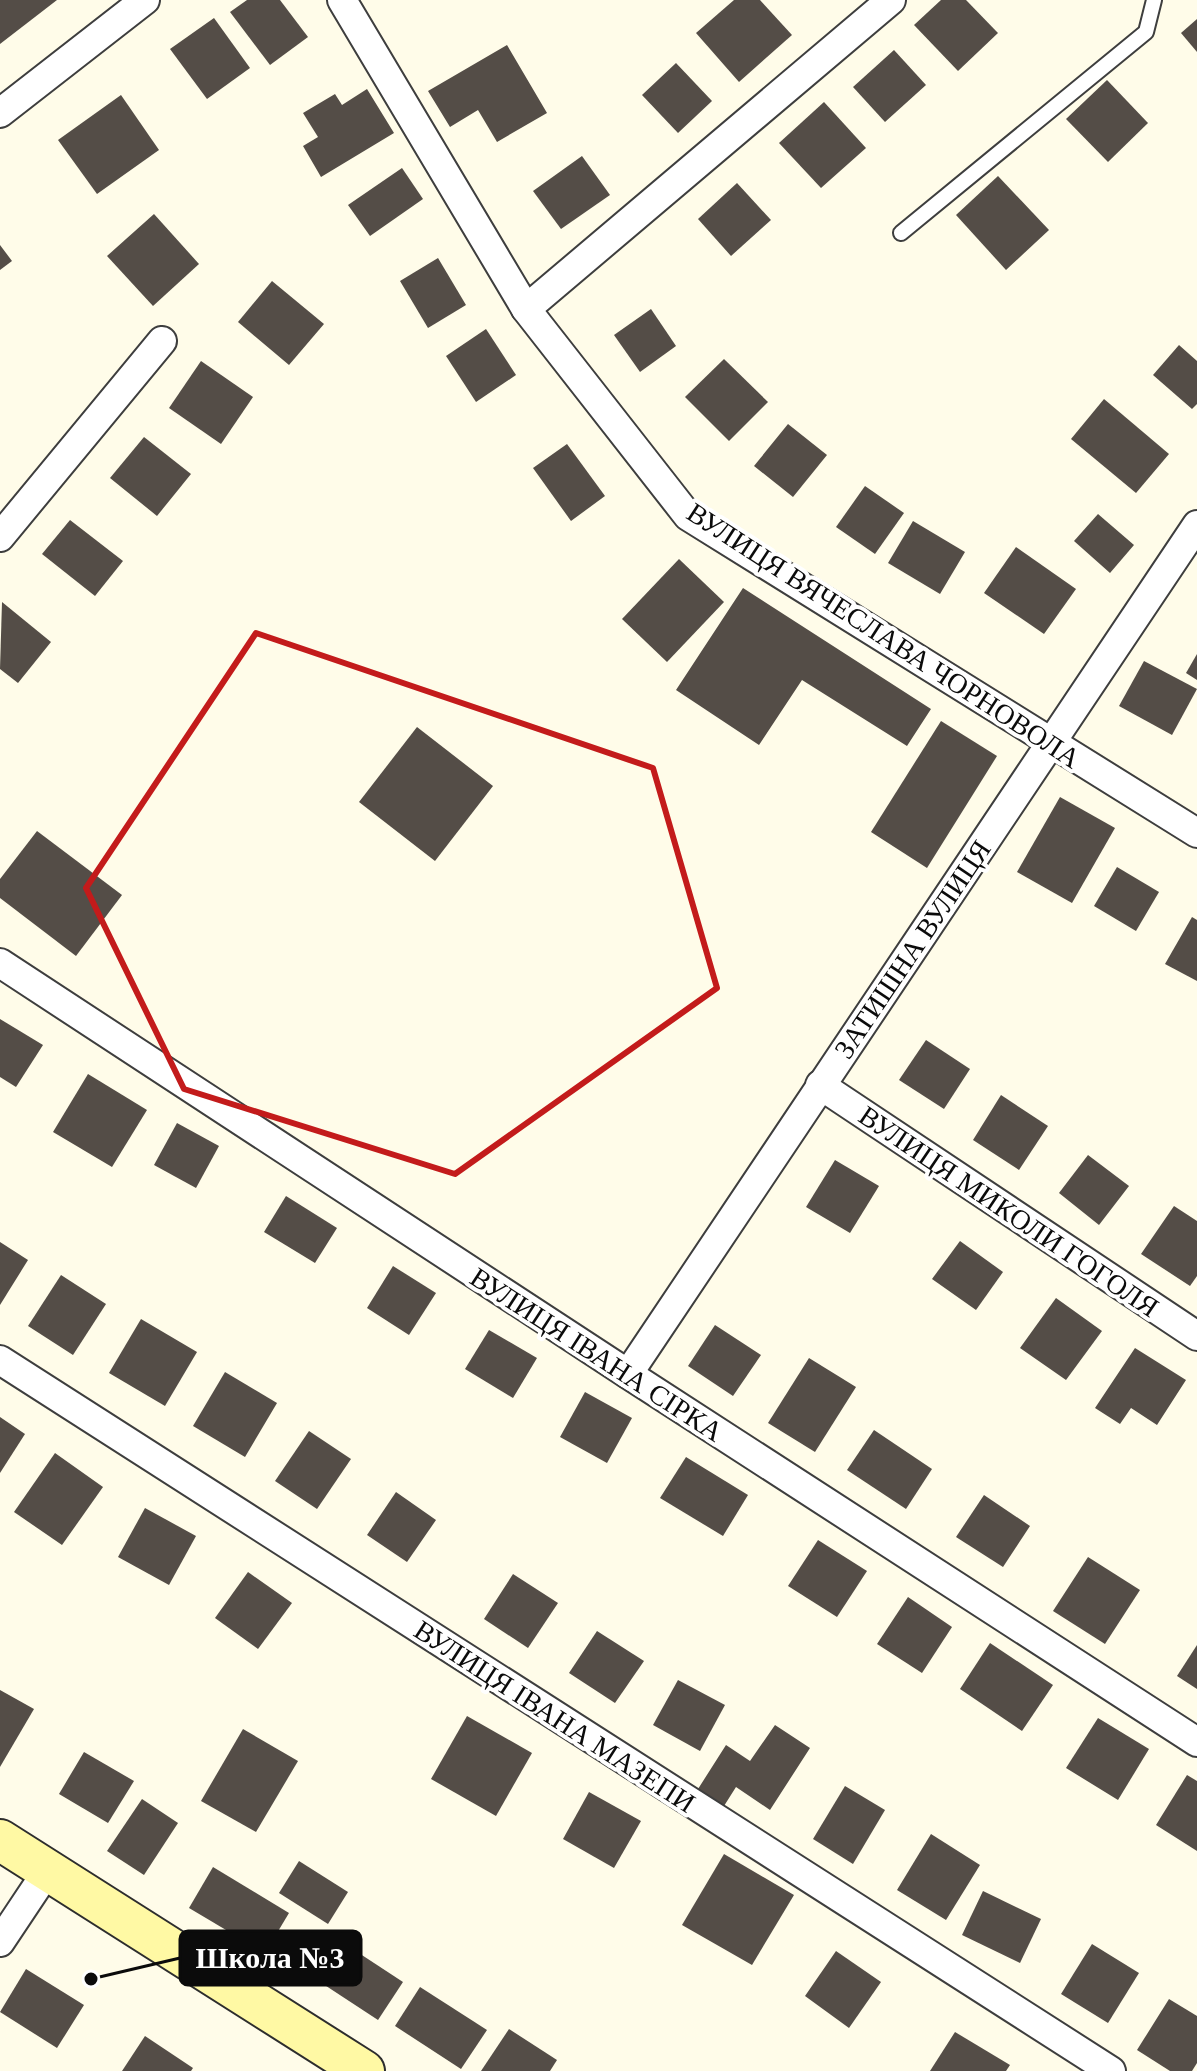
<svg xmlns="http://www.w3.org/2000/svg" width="1197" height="2071" font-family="'Times New Roman',serif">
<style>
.building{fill:#544d47}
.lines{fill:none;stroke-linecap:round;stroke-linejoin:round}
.lane-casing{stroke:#3e3e3e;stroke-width:18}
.street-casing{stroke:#3e3e3e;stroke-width:32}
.secondary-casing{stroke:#2d2d2d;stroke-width:44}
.lane{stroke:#fff;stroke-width:14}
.street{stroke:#fff;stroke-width:28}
.secondary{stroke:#fff9a4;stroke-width:40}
.marked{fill:none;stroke:#c31b1b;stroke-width:6;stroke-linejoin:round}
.labels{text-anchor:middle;stroke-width:8;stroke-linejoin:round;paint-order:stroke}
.street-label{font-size:28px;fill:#0b0b0b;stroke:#fff}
.leader{fill:none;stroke:#0b0b0b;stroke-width:3}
.callout-dot{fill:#0b0b0b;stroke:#fff;stroke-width:3}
.callout{fill:#0b0b0b;stroke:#0b0b0b;stroke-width:3}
.callout-label{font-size:30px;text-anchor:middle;font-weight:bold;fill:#fff}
</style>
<rect width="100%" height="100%" fill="#fffce9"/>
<!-- building -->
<g class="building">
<polygon points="0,0 57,0 0,44"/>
<polygon points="247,0 280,0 308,37 270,65 230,12"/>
<polygon points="734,0 760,0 792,35 739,82 696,33"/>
<polygon points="941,0 966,0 998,33 958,71 914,25"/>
<polygon points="214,18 250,68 207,99 170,49"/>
<polygon points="1197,19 1197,52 1181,33"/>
<polygon points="507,45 547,113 497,142 478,110 450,127 428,91"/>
<polygon points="894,50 926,85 885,122 853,87"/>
<polygon points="676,63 712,101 678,133 642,95"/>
<polygon points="1107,80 1148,123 1108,162 1066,119"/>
<polygon points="367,89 394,133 321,177 303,146 318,137 303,113 335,94 342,105"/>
<polygon points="121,95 159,150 97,194 58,140"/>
<polygon points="824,102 866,148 821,188 779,143"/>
<polygon points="582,156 610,195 561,229 533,191"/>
<polygon points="402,168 423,199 370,236 348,205"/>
<polygon points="998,176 1049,230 1006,270 956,215"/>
<polygon points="737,183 771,220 731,256 698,219"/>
<polygon points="154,214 199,264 153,306 107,256"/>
<polygon points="0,245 12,261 0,270"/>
<polygon points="438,258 466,305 428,328 400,281"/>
<polygon points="272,281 324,324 289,365 238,322"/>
<polygon points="651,309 676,346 640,372 614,335"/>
<polygon points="486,329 516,375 476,402 446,356"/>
<polygon points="1179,345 1197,361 1197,404 1192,409 1153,375"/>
<polygon points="724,359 768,402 729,441 685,397"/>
<polygon points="201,361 253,397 221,444 169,408"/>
<polygon points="1104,399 1169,454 1136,493 1071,439"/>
<polygon points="788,424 827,455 793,497 754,466"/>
<polygon points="144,437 191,474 157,516 110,478"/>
<polygon points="567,444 605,496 571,521 533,468"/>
<polygon points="865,486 904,513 875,554 836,527"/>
<polygon points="1098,514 1134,545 1110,573 1074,541"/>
<polygon points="70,520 123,561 95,596 42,554"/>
<polygon points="913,521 965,552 940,594 888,563"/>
<polygon points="1016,547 1076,589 1044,634 984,593"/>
<polygon points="679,559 724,602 667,662 622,619"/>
<polygon points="743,588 931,709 907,746 802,680 759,745 676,690"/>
<polygon points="2,602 51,642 18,683 0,669"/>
<polygon points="1197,654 1197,680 1186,673"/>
<polygon points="1144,661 1197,689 1172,735 1119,706"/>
<polygon points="941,721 997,756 927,868 871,832"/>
<polygon points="417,727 493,786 435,861 359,802"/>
<polygon points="1060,797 1115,828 1072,903 1017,872"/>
<polygon points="37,831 122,895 76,956 0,898 0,879"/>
<polygon points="1117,867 1159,892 1136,931 1094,906"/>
<polygon points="1192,917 1197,920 1197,981 1165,964"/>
<polygon points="0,1019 43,1045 16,1087 0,1077"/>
<polygon points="926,1040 970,1069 944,1109 899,1080"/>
<polygon points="88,1074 147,1110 112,1167 53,1132"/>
<polygon points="1001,1095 1048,1126 1019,1170 973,1140"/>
<polygon points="177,1123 219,1146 196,1188 154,1165"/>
<polygon points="1088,1155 1129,1186 1099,1225 1059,1193"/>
<polygon points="835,1160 879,1186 850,1233 806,1207"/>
<polygon points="286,1196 337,1228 315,1263 264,1232"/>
<polygon points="1174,1206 1197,1221 1197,1276 1190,1286 1141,1254"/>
<polygon points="960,1241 1003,1272 976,1310 932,1279"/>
<polygon points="0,1242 28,1260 0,1305"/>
<polygon points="393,1266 436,1293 409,1335 367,1308"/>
<polygon points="61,1275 106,1304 73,1355 28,1326"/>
<polygon points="1056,1298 1102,1331 1066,1380 1020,1348"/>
<polygon points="141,1319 197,1352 165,1406 109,1373"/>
<polygon points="715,1325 761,1355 733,1396 688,1366"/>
<polygon points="489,1330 537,1358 513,1398 465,1369"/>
<polygon points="1135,1348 1186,1380 1157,1425 1131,1408 1120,1424 1095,1408"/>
<polygon points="809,1358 856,1387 815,1452 768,1423"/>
<polygon points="225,1372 277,1403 245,1457 193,1426"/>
<polygon points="585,1392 632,1418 607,1463 560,1437"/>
<polygon points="0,1417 25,1434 0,1473"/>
<polygon points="874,1430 932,1469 906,1509 847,1470"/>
<polygon points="309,1431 351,1459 317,1509 275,1481"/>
<polygon points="55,1453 103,1487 62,1545 14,1512"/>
<polygon points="686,1457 748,1495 723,1536 660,1498"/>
<polygon points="396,1492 436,1520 407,1562 367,1535"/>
<polygon points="984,1495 1030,1526 1003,1567 956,1537"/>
<polygon points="145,1508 196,1536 169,1585 118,1557"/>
<polygon points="818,1540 867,1571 837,1617 788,1586"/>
<polygon points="1088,1557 1140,1590 1105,1644 1053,1611"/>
<polygon points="248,1572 292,1603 258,1649 215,1618"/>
<polygon points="513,1574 558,1603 528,1648 484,1619"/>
<polygon points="908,1597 952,1627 922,1673 877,1644"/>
<polygon points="597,1631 644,1661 615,1703 569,1673"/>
<polygon points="990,1643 1053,1685 1022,1731 960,1689"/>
<polygon points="1197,1645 1197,1689 1177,1676"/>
<polygon points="678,1680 725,1705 700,1751 653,1725"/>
<polygon points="0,1690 34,1709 0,1767"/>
<polygon points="467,1716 532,1753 496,1816 431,1779"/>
<polygon points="1098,1718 1149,1749 1118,1800 1066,1768"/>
<polygon points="775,1725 810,1748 770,1810 736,1787 724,1806 698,1789 726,1745 750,1761"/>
<polygon points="243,1729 298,1761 256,1832 201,1801"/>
<polygon points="84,1752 134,1781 108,1823 59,1794"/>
<polygon points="1187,1775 1197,1781 1197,1851 1156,1825"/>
<polygon points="845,1786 885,1810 853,1864 813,1839"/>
<polygon points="589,1792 641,1821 614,1868 563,1839"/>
<polygon points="142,1799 178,1823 144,1875 107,1851"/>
<polygon points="931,1834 980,1865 946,1920 897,1890"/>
<polygon points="724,1854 794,1895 752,1965 682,1925"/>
<polygon points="299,1861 348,1892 328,1924 279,1893"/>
<polygon points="213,1867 289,1913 265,1953 189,1908"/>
<polygon points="983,1891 1041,1919 1020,1963 962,1935"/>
<polygon points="342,1942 403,1982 378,2020 317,1980"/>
<polygon points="1092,1944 1139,1973 1108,2023 1061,1994"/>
<polygon points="836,1951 881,1982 849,2028 805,1996"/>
<polygon points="26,1969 84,2005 57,2048 0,2012"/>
<polygon points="420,1987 487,2030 461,2069 395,2026"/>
<polygon points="1169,1999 1197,2016 1197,2063 1192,2071 1170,2071 1137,2050"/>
<polygon points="509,2029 557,2060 550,2071 481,2071"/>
<polygon points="955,2032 1010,2065 1006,2071 930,2071"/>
<polygon points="145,2036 193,2068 191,2071 122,2071"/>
</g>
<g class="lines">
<defs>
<polyline id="lane" points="901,233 1146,32 1154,0"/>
<g id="street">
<polyline points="342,0 526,309 688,516 1197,833"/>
<polyline points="0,113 145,0"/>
<polyline points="526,309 891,0"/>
<polyline points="0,537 162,341"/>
<polyline points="0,963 628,1374 1197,1742"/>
<polyline points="820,1085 1197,1336"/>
<polyline points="0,1360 1111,2071"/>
<polyline points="628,1374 1197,525"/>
<polyline points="0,1942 48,1870"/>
</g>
<polyline id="secondary" points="0,1840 364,2071"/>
</defs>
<!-- lane casing -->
<use href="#lane" class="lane-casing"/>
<!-- street casing -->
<use href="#street" class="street-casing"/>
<!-- secondary casing -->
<use href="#secondary" class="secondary-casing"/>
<!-- lane -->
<use href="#lane" class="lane"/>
<!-- street -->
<use href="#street" class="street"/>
<!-- secondary -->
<use href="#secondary" class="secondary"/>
</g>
<!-- marked area -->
<path class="marked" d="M256,633l397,135 64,220 -262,186 -271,-85 -98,-201z"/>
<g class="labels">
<!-- street labels -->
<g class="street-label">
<text transform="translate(884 635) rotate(33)" y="10">ВУЛИЦЯ ВЯЧЕСЛАВА ЧОРНОВОЛА</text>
<text transform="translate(912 949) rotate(-56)" y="10">ЗАТИШНА ВУЛИЦЯ</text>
<text transform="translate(1009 1211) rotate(34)" y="10">ВУЛИЦЯ МИКОЛИ ГОГОЛЯ</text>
<text transform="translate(597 1354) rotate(33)" y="10">ВУЛИЦЯ ІВАНА СІРКА</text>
<text transform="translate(555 1716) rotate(33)" y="10">ВУЛИЦЯ ІВАНА МАЗЕПИ</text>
</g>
</g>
<!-- callouts -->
<path class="leader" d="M91 1979L180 1958"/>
<circle class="callout-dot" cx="91" cy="1979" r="8"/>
<rect class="callout" x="180" y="1931" width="181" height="54" rx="8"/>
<g class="callout-label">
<text x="270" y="1968">Школа №3</text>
</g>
</svg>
